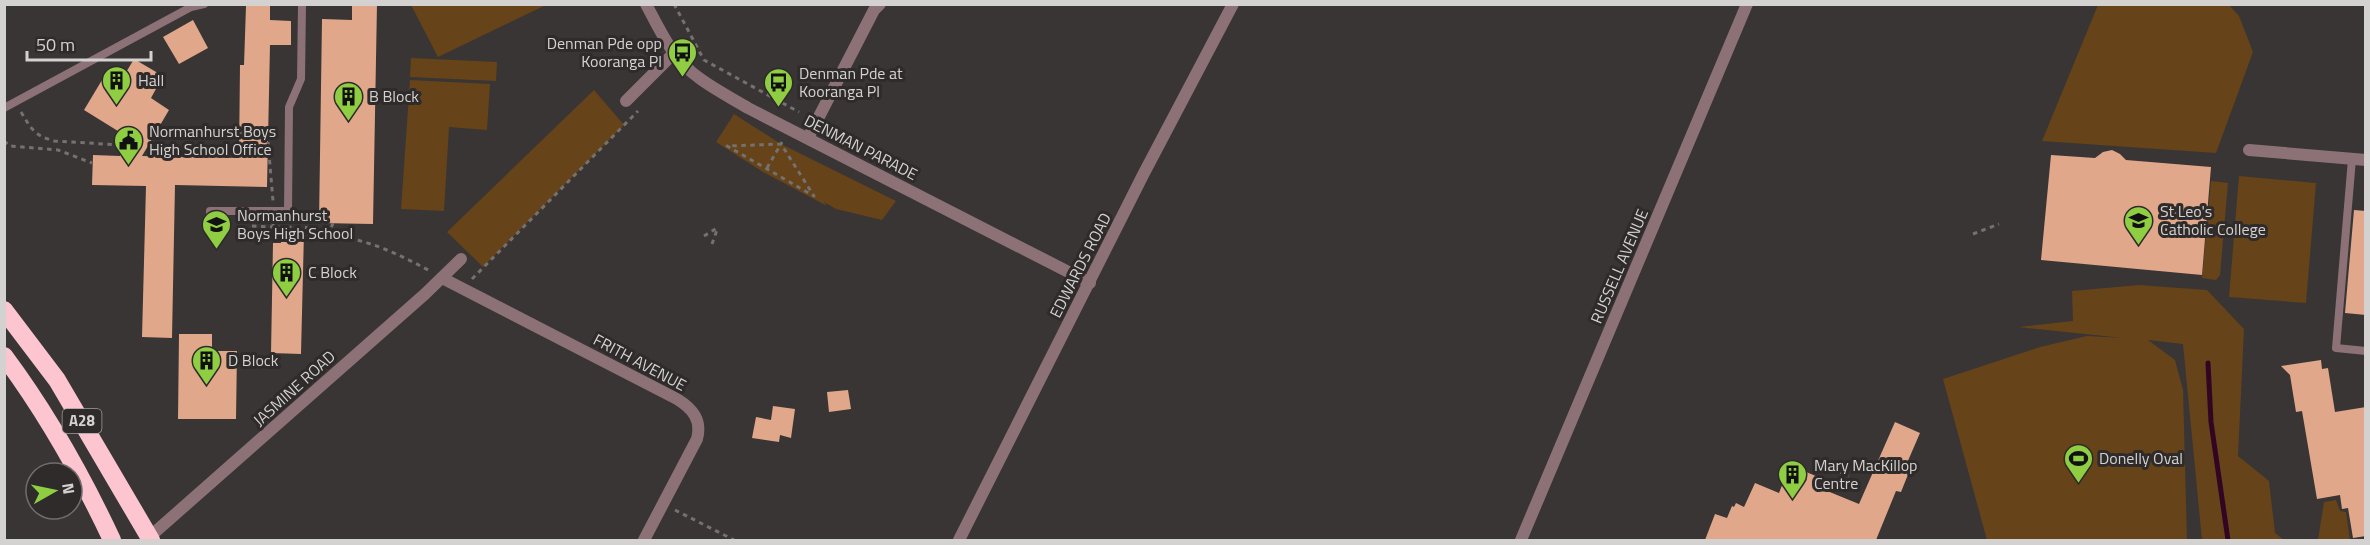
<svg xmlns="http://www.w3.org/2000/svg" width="2370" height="545" font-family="'Titillium Web',sans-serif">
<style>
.green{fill:#664319}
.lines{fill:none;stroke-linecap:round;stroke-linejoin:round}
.stream{stroke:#320623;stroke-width:5}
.building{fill:#e0a78a}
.path{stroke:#747170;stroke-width:3;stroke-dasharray:4.5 4.5;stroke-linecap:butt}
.lane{stroke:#8c7176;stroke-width:8}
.street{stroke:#8c7176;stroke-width:12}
.highway{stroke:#fcc5d0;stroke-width:18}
.labels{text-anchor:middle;stroke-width:6;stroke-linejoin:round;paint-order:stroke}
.shield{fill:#2e2b2a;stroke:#a29f9f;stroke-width:1.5}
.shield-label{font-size:15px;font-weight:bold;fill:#d4d1d1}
.poi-label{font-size:16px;fill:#d4d1d1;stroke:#2e2b2a;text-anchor:start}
.street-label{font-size:16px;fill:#d4d1d1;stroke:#2e2b2a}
</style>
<rect width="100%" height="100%" fill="#383534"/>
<!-- green -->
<g class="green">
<polygon points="411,5 546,5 438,57"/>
<polygon points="2098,5 2229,5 2239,16 2253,52 2216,153 2042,141"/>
<polygon points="411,58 497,62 496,81 410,77"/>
<polygon points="410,80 490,84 487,130 449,127 444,211 401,209"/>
<polygon points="594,90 624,125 483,267 447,232"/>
<polygon points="734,114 781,144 896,201 882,220 836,209 824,202 827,206 763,172 716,142"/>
<polygon points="2239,176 2316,183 2306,303 2229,297"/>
<polygon points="2211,181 2228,183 2220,275 2216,280 2202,278"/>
<polygon points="2139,285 2207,290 2244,329 2238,456 2269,481 2275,533 2284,540 2202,540 2183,344 2148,340 2175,360 2183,390 2187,540 1987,540 1943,379 2040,347 2087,336 2123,338 2018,327 2073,321 2072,291"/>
<polygon points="2336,500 2340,511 2346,512 2350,540 2318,540 2324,502"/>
</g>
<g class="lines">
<!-- stream -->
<polyline class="stream" points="2208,363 2211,422 2228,540"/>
</g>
<!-- building -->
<g class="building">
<polygon points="352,4 377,4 373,224 319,223 322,19 352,20"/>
<polygon points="246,6 270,6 270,20 291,21 291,45 270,45 267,187 175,185 172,338 142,337 146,186 92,185 93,155 120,156 126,136 84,110 102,80 108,84 111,79 119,84 134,59 163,76 151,98 169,110 142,156 239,158 240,65 244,65"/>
<polygon points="193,20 208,48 179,64 163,37"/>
<polygon points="2112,150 2120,154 2126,160 2211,167 2202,275 2041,260 2051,155 2095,158 2103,152"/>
<polygon points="2354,210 2366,211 2366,315 2345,313"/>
<polygon points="281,231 304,232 301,354 271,353 273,243 281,243"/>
<polygon points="179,334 212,334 212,351 237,351 236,419 178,419"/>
<polygon points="2321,360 2322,369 2328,368 2335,412 2366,407 2366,536 2353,538 2348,508 2342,509 2340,495 2317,499 2302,411 2296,412 2290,375 2281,366"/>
<polygon points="848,390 851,409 829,412 827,392"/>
<polygon points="773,406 795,409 791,438 780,435 779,442 752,438 756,417 771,420"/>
<polygon points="1895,422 1920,433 1904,470 1909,472 1901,492 1896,491 1876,540 1705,540 1715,514 1727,518 1732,506 1734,507 1736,503 1744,507 1755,483 1779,493 1790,465 1818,477 1815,486 1859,504"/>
</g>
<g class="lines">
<!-- path -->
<g class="path">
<polyline points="674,4 704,60 799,112"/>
<path d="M21,112c11,18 13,23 33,29l84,5"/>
<polyline points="4,141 10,146 58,150 92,163"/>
<polyline points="268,142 273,201"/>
<polyline points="767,168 781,144 727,146 814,196 781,144 782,142"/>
<polyline points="273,223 273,227 331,228 333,223"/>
<polyline points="252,226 273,227"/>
<polyline points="1973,234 1999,224"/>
<polyline points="704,236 717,228"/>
<path d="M304,237c14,0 29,-1 43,1 29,5 57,19 83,33"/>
<polyline points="712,244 718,227"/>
<polyline points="472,279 638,111"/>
<polyline points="1832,469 1849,476"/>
<polyline points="675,510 734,540"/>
</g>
<!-- lane -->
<g class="lane">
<polyline points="4,108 191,7 204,4"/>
<polyline points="2352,159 2336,348 2366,351"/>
<polyline points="210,221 210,211 288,211 289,107 301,79 302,4"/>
</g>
<!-- street -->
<g class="street">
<path d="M646,4c9,17 17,34 28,49 17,25 49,40 74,55l342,175"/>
<polyline points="626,101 674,53"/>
<polyline points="808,138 874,10 880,4"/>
<polyline points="2249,150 2366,160"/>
<path d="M442,278l235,121c16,10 25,21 20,40l-53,101"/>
<polyline points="146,540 425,294 461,259"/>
<polyline points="959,540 1143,175 1233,4"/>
<polyline points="1521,540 1747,4"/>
</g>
<!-- highway -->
<g class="highway">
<polyline points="4,310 57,380 151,540"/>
<path d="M4,356c44,59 77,118 108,184"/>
</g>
</g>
<!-- icons -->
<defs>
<symbol id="bus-pin" viewBox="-11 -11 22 30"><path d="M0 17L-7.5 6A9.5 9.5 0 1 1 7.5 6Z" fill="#8fcd42" stroke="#2e2b2a"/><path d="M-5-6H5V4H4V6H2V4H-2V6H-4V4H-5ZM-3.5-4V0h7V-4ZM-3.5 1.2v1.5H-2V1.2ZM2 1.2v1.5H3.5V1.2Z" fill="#111"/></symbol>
<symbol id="building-pin" viewBox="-11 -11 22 30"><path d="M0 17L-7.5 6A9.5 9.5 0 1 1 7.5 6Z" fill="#8fcd42" stroke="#2e2b2a"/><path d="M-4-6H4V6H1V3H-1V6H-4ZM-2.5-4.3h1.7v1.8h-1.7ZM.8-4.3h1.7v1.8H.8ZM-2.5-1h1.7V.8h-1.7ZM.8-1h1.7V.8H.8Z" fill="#111"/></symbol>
<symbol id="civic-pin" viewBox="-11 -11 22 30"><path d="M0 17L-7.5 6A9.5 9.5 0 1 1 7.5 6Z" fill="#8fcd42" stroke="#2e2b2a"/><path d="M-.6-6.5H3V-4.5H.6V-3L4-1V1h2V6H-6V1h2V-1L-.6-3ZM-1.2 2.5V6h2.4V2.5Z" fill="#111"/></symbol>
<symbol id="school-pin" viewBox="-11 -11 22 30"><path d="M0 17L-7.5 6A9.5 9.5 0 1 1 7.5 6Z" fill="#8fcd42" stroke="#2e2b2a"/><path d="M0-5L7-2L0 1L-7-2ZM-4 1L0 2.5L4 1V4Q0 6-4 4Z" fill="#111"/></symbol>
<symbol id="stadium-pin" viewBox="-11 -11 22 30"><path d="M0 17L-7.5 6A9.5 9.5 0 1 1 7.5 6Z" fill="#8fcd42" stroke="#2e2b2a"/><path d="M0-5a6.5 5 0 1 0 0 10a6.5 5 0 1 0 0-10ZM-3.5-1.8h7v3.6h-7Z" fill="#111"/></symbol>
</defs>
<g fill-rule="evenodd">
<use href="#bus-pin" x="666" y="36" width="33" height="45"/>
<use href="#building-pin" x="100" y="64" width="33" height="45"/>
<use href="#bus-pin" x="762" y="66" width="33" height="45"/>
<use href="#building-pin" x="332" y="80" width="33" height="45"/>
<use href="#civic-pin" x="112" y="124" width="33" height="45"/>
<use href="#school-pin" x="2122" y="204" width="33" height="45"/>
<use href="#school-pin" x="200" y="208" width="33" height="45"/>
<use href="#building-pin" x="270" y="256" width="33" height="45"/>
<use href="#building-pin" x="190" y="344" width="33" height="45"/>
<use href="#stadium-pin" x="2062" y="442" width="33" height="45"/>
<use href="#building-pin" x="1776" y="458" width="33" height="45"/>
</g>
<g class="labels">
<!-- shield labels -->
<rect class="shield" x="62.5" y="409" width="39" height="24" rx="4.5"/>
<g class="shield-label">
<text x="82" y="426">A28</text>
</g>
<!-- poi labels -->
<g class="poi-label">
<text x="662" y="49" text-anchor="end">Denman Pde opp<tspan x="662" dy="18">Kooranga Pl</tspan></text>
<text x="799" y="79">Denman Pde at<tspan x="799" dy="18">Kooranga Pl</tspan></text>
<text x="138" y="86">Hall</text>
<text x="369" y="102">B Block</text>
<text x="149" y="137">Normanhurst Boys<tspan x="149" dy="18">High School Office</tspan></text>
<text x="2160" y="217">St Leo's<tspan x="2160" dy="18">Catholic College</tspan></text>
<text x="237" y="221">Normanhurst<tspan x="237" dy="18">Boys High School</tspan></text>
<text x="308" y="278">C Block</text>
<text x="228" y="366">D Block</text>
<text x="2099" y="464">Donelly Oval</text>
<text x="1814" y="471">Mary MacKillop<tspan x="1814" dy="18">Centre</tspan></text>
</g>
<!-- street labels -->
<g class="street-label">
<text transform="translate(861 147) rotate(27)" y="6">DENMAN PARADE</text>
<text transform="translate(1080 265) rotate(-63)" y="6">EDWARDS ROAD</text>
<text transform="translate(1619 266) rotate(-67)" y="6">RUSSELL AVENUE</text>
<text transform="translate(640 362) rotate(28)" y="6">FRITH AVENUE</text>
<text transform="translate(294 388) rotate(-42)" y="6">JASMINE ROAD</text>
</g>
</g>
<!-- border -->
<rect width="2370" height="545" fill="none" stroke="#d4d1d1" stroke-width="12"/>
<!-- north arrow -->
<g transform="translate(54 491) rotate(81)"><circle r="28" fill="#2e2b2a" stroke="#706d6d" stroke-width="1.5"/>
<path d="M0-4.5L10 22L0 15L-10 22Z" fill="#8fcd42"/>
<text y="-9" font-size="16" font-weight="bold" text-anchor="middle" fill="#d4d1d1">N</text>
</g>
<!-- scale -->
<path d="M27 51v9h124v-9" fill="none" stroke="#d4d1d1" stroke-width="3"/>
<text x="36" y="51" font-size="18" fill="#d4d1d1" stroke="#2e2b2a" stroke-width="4.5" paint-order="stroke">50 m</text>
</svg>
